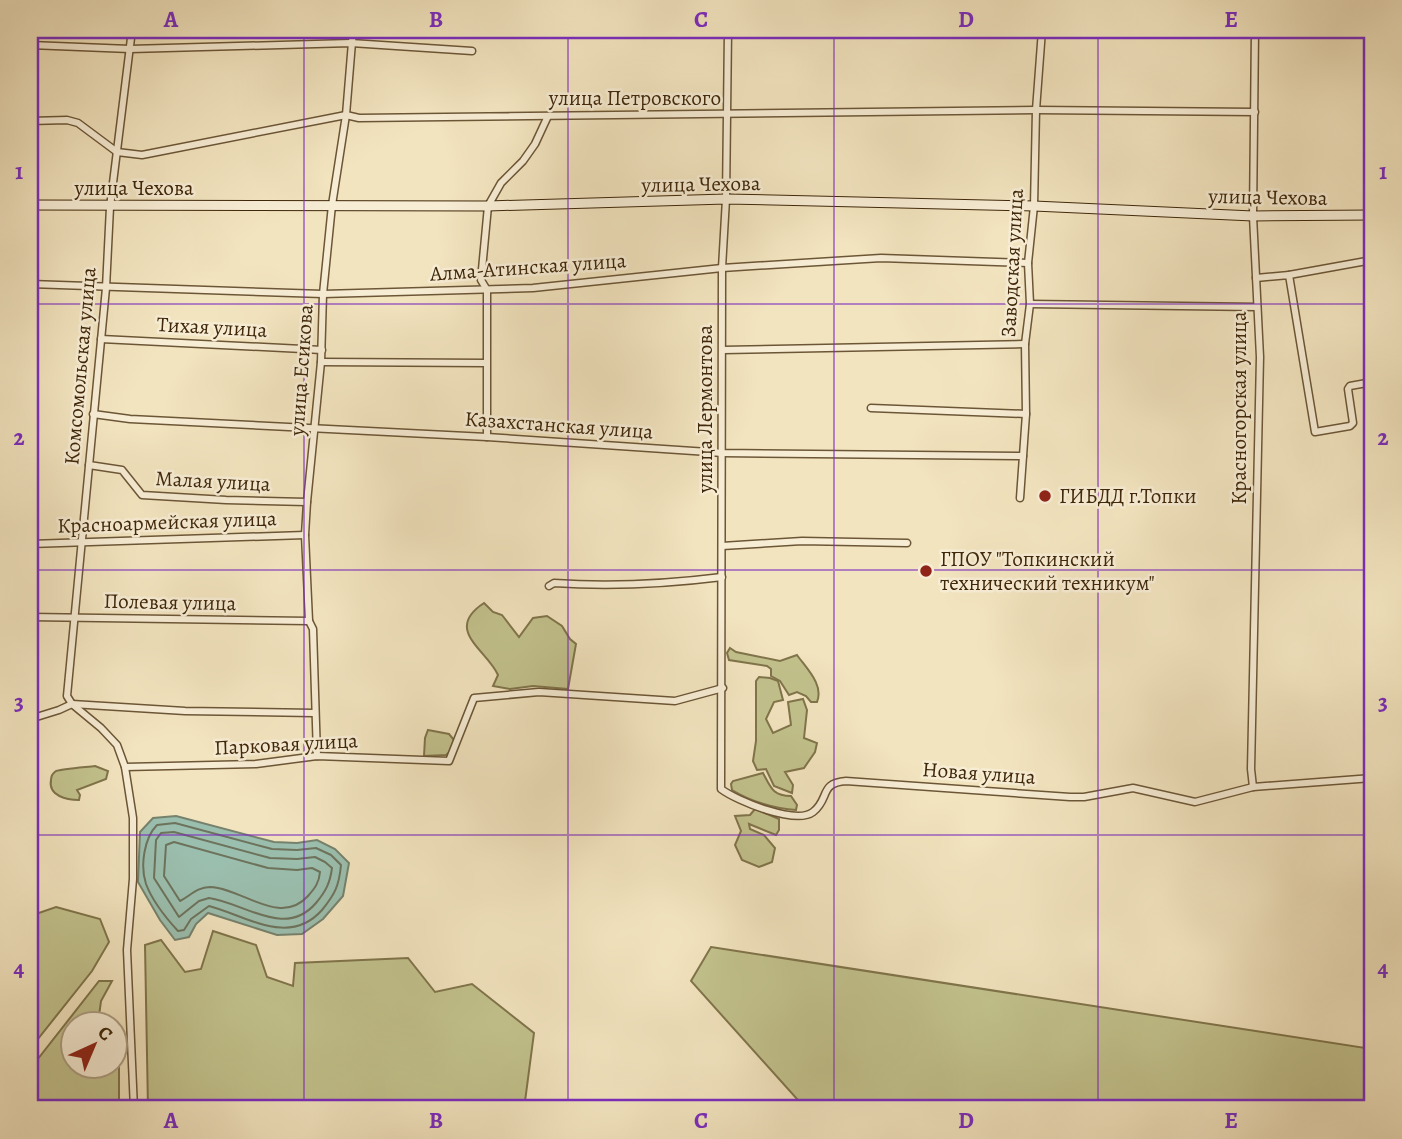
<svg xmlns="http://www.w3.org/2000/svg" width="1402" height="1139" font-family="Alegreya,serif">
<style>
.green{fill:#c2c28d;stroke:#80744b;stroke-width:2}
.water{fill:#9bbfaf;stroke:#76826d;stroke-width:2}
.lines{fill:none;stroke-linecap:round;stroke-linejoin:round}
.shore{stroke:#6d735c;stroke-width:2}
.street-casing{stroke:#6c5636;stroke-width:9}
.secondary-casing{stroke:#3f2709;stroke-width:11}
.street{stroke:#f7edd5;stroke-width:6}
.secondary{stroke:#f7edd5;stroke-width:9}
.grid{fill:none;stroke:#7b2cbf;stroke-width:2;stroke-opacity:0.55}
.poi-dot{fill:#8f2418;stroke:#f7edd5;stroke-width:2.5}
.labels{text-anchor:middle;stroke-width:5;stroke-linejoin:round;paint-order:stroke}
.street-label{font-size:21px;fill:#3f2709;stroke:#f7edd5}
.poi-label{font-size:21px;fill:#3f2709;stroke:#f7edd5;text-anchor:start}
.neatline{fill:none;stroke:#7b2cbf;stroke-width:2.5}
.grid-label{font-size:23px;text-anchor:middle;font-weight:bold;fill:#7b2cbf}
</style>
<rect width="100%" height="100%" fill="#f2e4bf"/>
<filter id="stains"><feTurbulence type="fractalNoise" baseFrequency=".00286" numOctaves="4"/><feColorMatrix values="0 0 0 0 .2 0 0 0 0 .09 0 0 0 0 .02 0 0 0 .5 -.17"/></filter>
<radialGradient id="worn" r=".72"><stop offset=".6" stop-color="#630" stop-opacity="0"/><stop offset="1" stop-color="#630" stop-opacity=".3"/></radialGradient>
<!-- green -->
<g class="green">
<path d="M484,603l9,9 9,3 17,22 14,-19 14,-2 15,10 8,13 6,5 -8,45 -35,-3 -23,3 -17,-3 5,-11c-11,-25 -55,-45 -14,-72z"/>
<path d="M730,648l6,4 44,9 17,-6c10,14 27,30 20,47h-6l-5,-6 -9,-4 -8,3 -9,-14 -9,-5v-7l-4,-3 -38,-6 -2,-7z"/>
<polygon points="759,677 770,678 778,681 783,700 774,702 766,719 773,733 791,725 788,702 803,699 807,710 804,738 817,743 815,752 804,768 785,772 793,785 792,793 774,786 766,769 757,770 753,761 756,741 756,681"/>
<polygon points="428,730 449,734 454,740 452,750 446,755 424,756 425,738"/>
<path d="M95,766l13,5 -2,8 -29,11 3,5 -1,5c-12,0 -31,-4 -28,-20 0,-3 2,-7 5,-9 6,-2 31,-4 39,-5z"/>
<path d="M763,773c8,15 10,23 28,23l6,9 -1,5c-21,-1 -46,-9 -64,-20l-1,-6 2,-3z"/>
<polygon points="755,809 779,819 779,830 776,835 749,824 750,829 764,835 775,848 772,862 759,867 742,860 735,845 741,831 735,816 750,815"/>
<polygon points="56,907 100,919 109,942 92,971 30,1049 30,916"/>
<polygon points="213,931 256,945 267,977 293,986 295,963 408,958 435,992 472,984 534,1033 524,1109 148,1109 145,945 161,940 185,972 201,969"/>
<polygon points="711,947 1372,1049 1372,1109 806,1109 691,981"/>
<polygon points="99,981 112,981 101,1001 98,1023 74,1024 74,1066 116,1066 116,1051 119,1052 119,1109 30,1109 30,1069"/>
</g>
<!-- water -->
<polygon class="water" points="176,816 274,842 297,843 317,840 335,849 349,863 343,896 323,919 302,934 277,935 208,913 196,924 189,937 175,940 160,920 138,882 140,832 153,818"/>
<g class="lines">
<!-- shore -->
<g class="shore">
<path d="M175,823l97,26 25,1 19,-2 15,7 10,10c-2,21 -6,29 -19,45 -33,37 -75,6 -113,-4l-18,13 -7,11 -6,1c-12,-13 -26,-31 -32,-47 -6,-18 -2,-46 11,-59z"/>
<path d="M174,832l96,26 27,1 18,-2 10,5 7,6c-2,15 -6,23 -16,35 -31,36 -71,0 -107,-5l-10,3 -20,16 -25,-39 2,-38 5,-7z"/>
<path d="M174,842l94,26 29,2 15,-2 8,4c-1,11 -5,16 -12,24 -28,31 -66,-8 -98,-9 -13,0 -20,9 -30,14l-16,-25 2,-31z"/>
</g>
<defs>
<g id="street">
<polyline points="132,30 110,207 106,288 67,696 72,704 101,728 117,745 125,767 133,818 133,879 127,950 134,1109"/>
<path d="M728,30l-2,169 -4,69 -1,521c16,12 75,36 92,23 17,-13 6,-29 33,-31l224,16h14l49,-9 62,14 58,-15 119,-9"/>
<polyline points="30,45 130,49 351,43 472,51"/>
<polyline points="30,121 67,120 78,123 117,152 142,155 346,115 359,118 1036,110 1255,112"/>
<polyline points="1289,275 1372,260"/>
<polyline points="1256,278 1289,275 1315,432 1350,426 1353,423 1348,389 1350,386 1372,382"/>
<polyline points="30,284 323,294 533,288 722,268 881,258 1028,263"/>
<polyline points="1030,304 1257,307"/>
<polyline points="101,339 322,350"/>
<polyline points="723,350 1025,344"/>
<polyline points="321,362 486,363"/>
<polyline points="871,408 1026,414"/>
<polyline points="93,414 130,419 487,437 723,453 1023,456"/>
<polyline points="487,437 487,290 481,280 488,206 501,183 523,161 535,144 548,116"/>
<polyline points="89,465 122,470 142,495 226,500 307,502"/>
<polyline points="1020,498 1026,414 1025,344 1030,304 1028,263 1034,206 1036,110 1042,30"/>
<polyline points="30,544 305,535"/>
<polyline points="722,546 802,541 907,543"/>
<path d="M549,586l5,-3c57,4 112,1 168,-6"/>
<polyline points="30,617 309,621"/>
<polyline points="30,719 59,710 72,704 185,711 314,713"/>
<polyline points="317,756 313,629 309,621 305,535 307,502 321,362 323,294 332,205 346,115 353,30"/>
<polyline points="125,767 256,764 317,756 449,761 474,698 539,692 675,701 723,688"/>
<polyline points="1253,787 1251,769 1260,357 1253,216 1255,30"/>
</g>
<polyline id="secondary" points="30,205 488,206 726,199 1034,206 1253,216 1372,215"/>
</defs>
<!-- street casing -->
<use href="#street" class="street-casing"/>
<!-- secondary casing -->
<use href="#secondary" class="secondary-casing"/>
<!-- street -->
<use href="#street" class="street"/>
<!-- secondary -->
<use href="#secondary" class="secondary"/>
</g>
<!-- grid -->
<path class="grid" d="M304,30v1079M568,30v1079M834,30v1079M1098,30v1079M30,304h1342M30,570h1342M30,835h1342"/>
<!-- markers -->
<g class="poi-dot">
<circle cx="1045" cy="496" r="7"/>
<circle cx="926" cy="571" r="7"/>
</g>
<g class="labels">
<!-- street labels -->
<g class="street-label">
<text x="635" y="105">улица Петровского</text>
<text transform="translate(701 184) rotate(-1)" y="7">улица Чехова</text>
<text x="134" y="195">улица Чехова</text>
<text transform="translate(1268 197) rotate(1)" y="7">улица Чехова</text>
<text transform="translate(1012 263) rotate(-87)" y="7">Заводская улица</text>
<text transform="translate(528 267) rotate(-4)" y="7">Алма-Атинская улица</text>
<text transform="translate(212 327) rotate(3)" y="7">Тихая улица</text>
<text transform="translate(80 366) rotate(-85)" y="7">Комсомольская улица</text>
<text transform="translate(301 370) rotate(-86)" y="7">улица Есикова</text>
<text transform="translate(1239 408) rotate(-90)" y="7">Красногорская улица</text>
<text transform="translate(705 409) rotate(-90)" y="7">улица Лермонтова</text>
<text transform="translate(559 425) rotate(4)" y="7">Казахстанская улица</text>
<text transform="translate(213 481) rotate(3)" y="7">Малая улица</text>
<text transform="translate(167 522) rotate(-2)" y="7">Красноармейская улица</text>
<text transform="translate(170 602) rotate(1)" y="7">Полевая улица</text>
<text transform="translate(286 744) rotate(-3)" y="7">Парковая улица</text>
<text transform="translate(979 773) rotate(4)" y="7">Новая улица</text>
</g>
<!-- poi labels -->
<g class="poi-label">
<text x="1059" y="503">ГИБДД г.Топки</text>
<text x="940" y="566">ГПОУ "Топкинский<tspan x="940" dy="24">технический техникум"</tspan></text>
</g>
</g>
<!-- margin -->
<rect width="1402" height="1139" fill="none" stroke="#f2e4bf" stroke-width="77"/>
<!-- north arrow -->
<g transform="translate(94 1045) rotate(44)"><circle r="33" fill="#f7edd5" stroke="#ad9e83" stroke-width="2"/>
<path d="M0-5L12 26L0 18L-12 26Z" fill="#8f2418"/>
<text y="-10" font-size="19" font-weight="bold" text-anchor="middle" fill="#3f2709">С</text>
</g>
<rect x="38" y="38" width="1326" height="1062" class="neatline"/>
<g class="grid-label">
<text x="171" y="27">A</text>
<text x="436" y="27">B</text>
<text x="701" y="27">C</text>
<text x="966" y="27">D</text>
<text x="1231" y="27">E</text>
<text x="19" y="179">1</text>
<text x="1383" y="179">1</text>
<text x="19" y="445">2</text>
<text x="1383" y="445">2</text>
<text x="19" y="710">3</text>
<text x="1383" y="710">3</text>
<text x="19" y="976">4</text>
<text x="1383" y="976">4</text>
<text x="171" y="1128">A</text>
<text x="436" y="1128">B</text>
<text x="701" y="1128">C</text>
<text x="966" y="1128">D</text>
<text x="1231" y="1128">E</text>
</g>
<rect width="100%" height="100%" filter="url(#stains)"/>
<rect width="100%" height="100%" fill="url(#worn)"/>
</svg>
